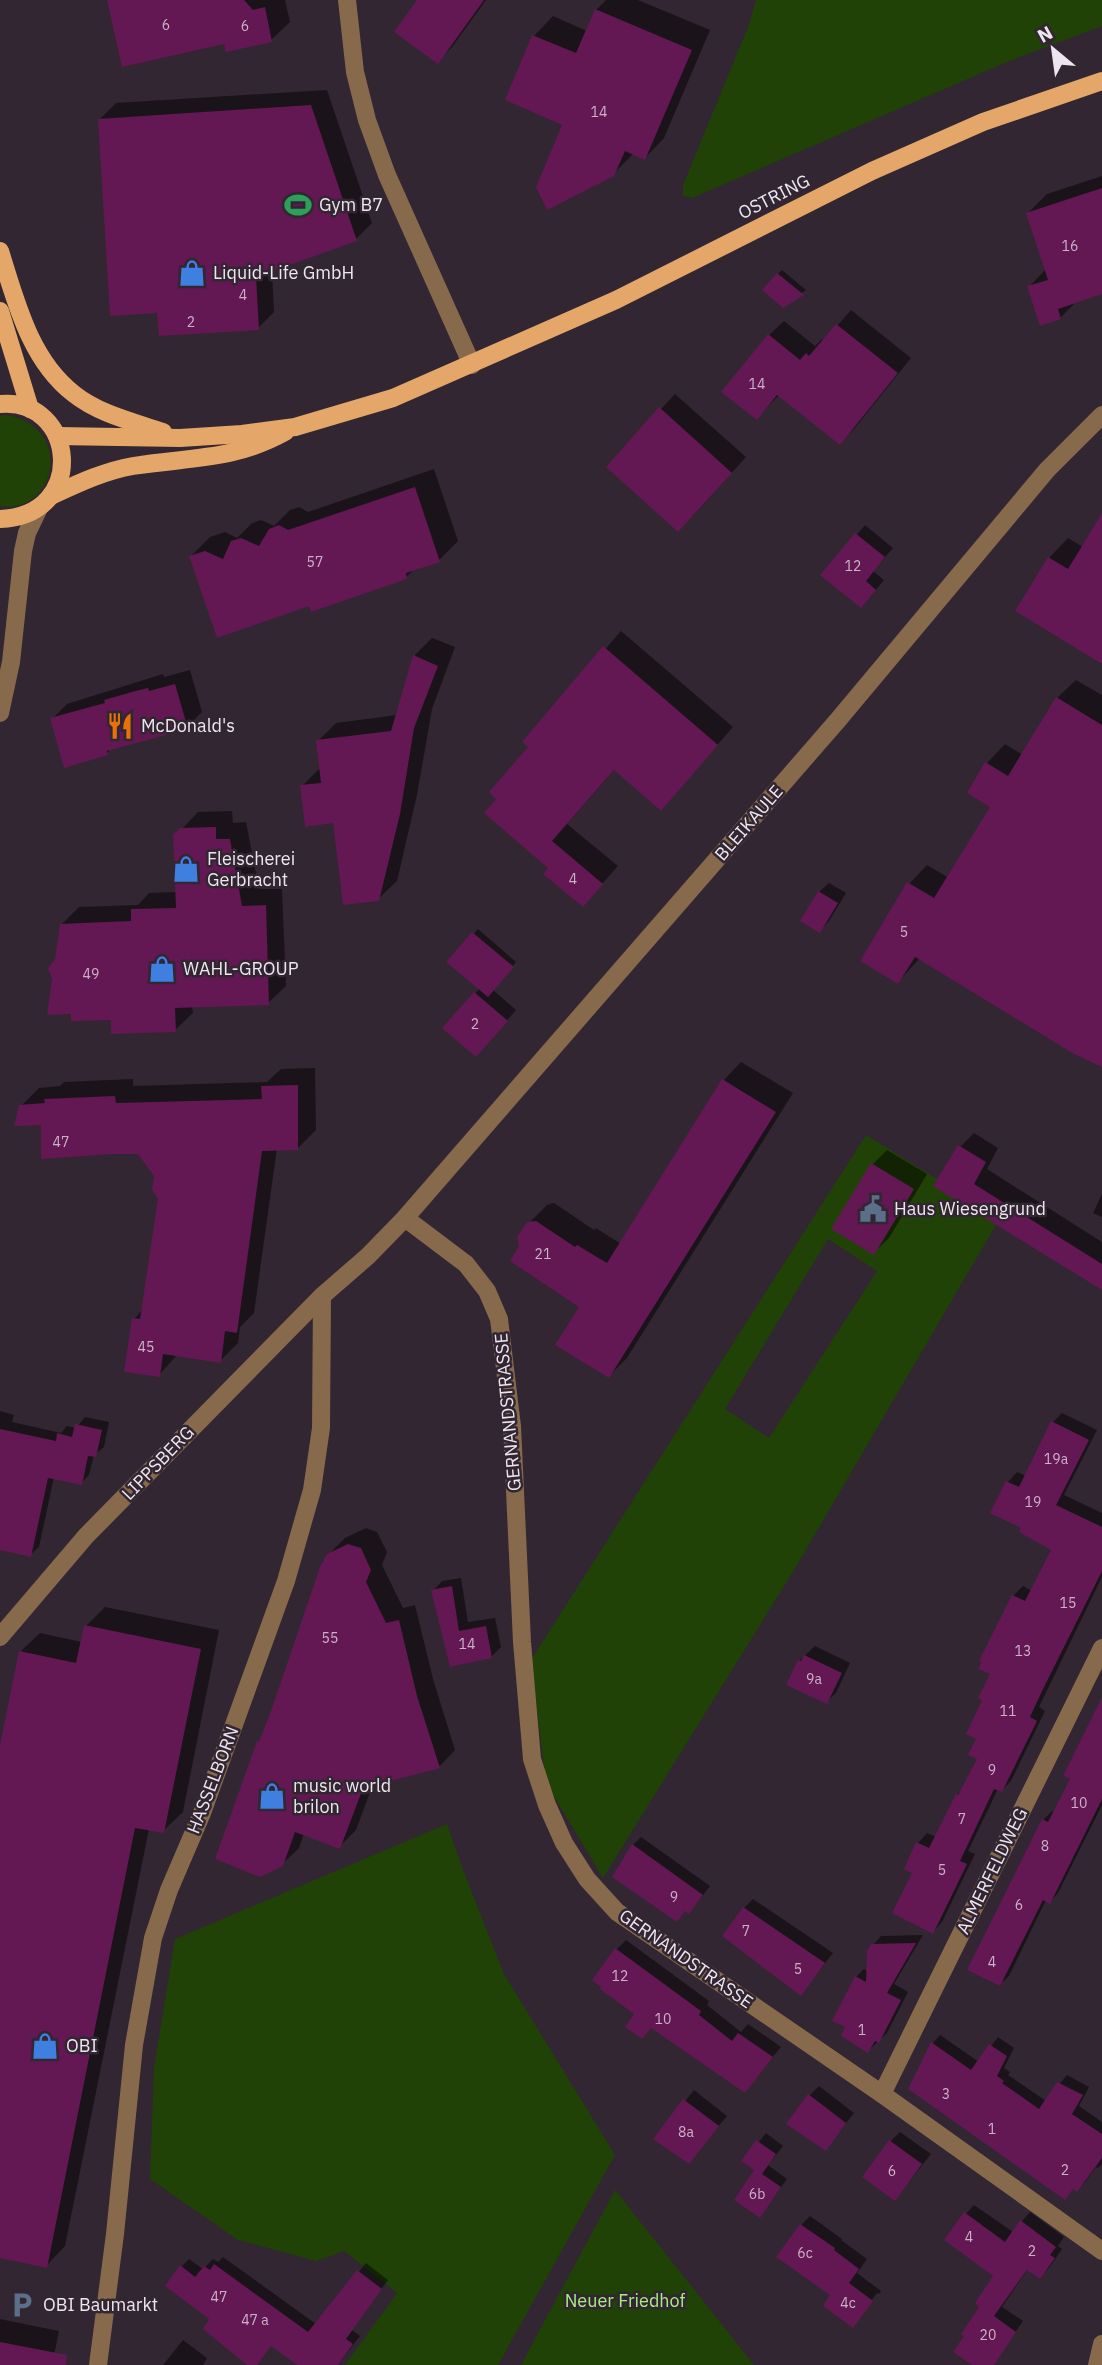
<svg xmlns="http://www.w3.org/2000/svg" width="1102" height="2365" font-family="'IBM Plex Sans',sans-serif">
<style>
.green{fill:#204206;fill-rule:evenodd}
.shadow{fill:#0007}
.building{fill:#631853}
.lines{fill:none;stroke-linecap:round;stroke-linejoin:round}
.minor{stroke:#87694c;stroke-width:18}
.major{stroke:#e5a769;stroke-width:18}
.labels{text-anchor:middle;stroke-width:5;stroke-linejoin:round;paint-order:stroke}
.number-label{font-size:14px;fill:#cbb2c7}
.street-label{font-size:18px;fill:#eee6ee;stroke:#312631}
.poi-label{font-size:18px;fill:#eee6ee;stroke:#312631;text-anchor:start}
.park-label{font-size:18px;fill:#a6ec80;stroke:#312631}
</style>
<rect width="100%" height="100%" fill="#312631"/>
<!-- green -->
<g class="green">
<polygon points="756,0 1102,0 1102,26 1007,62 692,198 683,196 683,185 748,27"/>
<path d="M7,415c69,14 48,100 -7,91v-90z"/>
<path d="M866,1135l134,83 -206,352 -191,308 -57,-95 -15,-123zM828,1239l49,32 -108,167 -44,-29z"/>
<polygon points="447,1824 462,1867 504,1974 615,2155 498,2365 345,2365 397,2293 344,2251 316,2261 238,2240 150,2179 154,2068 175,1939"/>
<polygon points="615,2190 754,2365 521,2365"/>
</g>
<!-- shadow -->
<g class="shadow">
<polygon points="108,0 285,0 290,22 271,40"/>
<polygon points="419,0 486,0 452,47 437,62"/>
<polygon points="606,0 638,0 710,30 664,138 645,158 633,154 613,174 564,124 534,36 553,16 587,31 596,10"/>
<polygon points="327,90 372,223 356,239 272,270 274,312 258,328 159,311 100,119 116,103"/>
<polygon points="1102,176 1102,293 1077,301 1060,318 1029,287 1046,269 1028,213 1047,194"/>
<polygon points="782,270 806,290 783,306 778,274"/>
<polygon points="851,310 911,358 854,429 840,443 779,395 757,418 769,335 784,321 815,346 822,339 824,341"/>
<polygon points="675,394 746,457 693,516 608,466"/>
<polygon points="434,469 458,541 439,560 416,568 406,577 310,604 191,556 210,537 225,532 237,538 252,523 261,520 274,526 290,510 299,507 308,512"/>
<polygon points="1102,516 1102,662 1049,558 1068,538 1083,547"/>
<polygon points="865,525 893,548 873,571 884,580 870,597 823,574"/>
<polygon points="621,631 733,727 661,809 615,769 567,824 618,866 583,905 550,868 499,798 530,747 524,742"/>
<polygon points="432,638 455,647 432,709 417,795 397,881 378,899 334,821 302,786 320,768 318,741 336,723 397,715 415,655"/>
<polygon points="190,670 202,712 187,727 113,747 107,753 52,719 67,704 163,674 164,677"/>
<polygon points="1076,680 1102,695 1102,1065 920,958 898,982 909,884 927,865 949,878 992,806 987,763 1005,744 1023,755 1057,698"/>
<polygon points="232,811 233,823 246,822 259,889 282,889 286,986 268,1003 192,1006 193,1013 175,1030 113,1018 56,960 62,924 79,907 138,905 149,893 177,892 181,830 198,812"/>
<polygon points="829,883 846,893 829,921 820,931 819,892"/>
<polygon points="478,929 516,962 493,990 516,1010 486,1045 445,1028 480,988 449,962"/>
<polygon points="741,1062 793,1093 627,1358 609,1376 582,1307 521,1247 529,1223 547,1205 554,1203 594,1230 596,1228 621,1244 724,1080"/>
<polygon points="315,1068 316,1130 298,1148 277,1148 254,1313 240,1327 238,1343 220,1361 177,1355 159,1375 134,1319 143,1309 159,1198 156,1175 139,1153 43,1124 21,1106 39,1088 60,1086 64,1082 133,1079 133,1086 267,1082 281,1069"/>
<polygon points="974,1133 998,1148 987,1169 1102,1242 1102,1288 936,1186 960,1147"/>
<polygon points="887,1150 927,1174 889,1238 874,1252 872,1165"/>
<polygon points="1102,1194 1102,1217 1093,1213"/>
<polygon points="0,1411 14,1415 12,1422 61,1433 67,1426 76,1428 85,1417 109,1422 104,1447 94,1455 89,1475 81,1483 54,1477 39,1547 30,1555 0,1549"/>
<polygon points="1062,1413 1097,1430 1064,1495 1102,1513 1102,1577 1039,1707 1045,1711 1011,1781 1002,1790 998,1789 968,1851 975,1854 942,1922 933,1932 915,1873 906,1868 918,1843 927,1833 936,1837 957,1795 964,1787 979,1758 978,1738 984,1699 1013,1596 1023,1586 1032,1591 1053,1549 1023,1527 1008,1482 1017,1472 1026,1476 1053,1422"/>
<polygon points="366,1528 377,1532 387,1552 382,1565 403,1608 415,1605 433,1679 455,1750 439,1767 373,1784 356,1830 339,1847 304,1833 299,1848 281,1865 259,1742 263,1738 328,1555 345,1538"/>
<polygon points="461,1578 468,1622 495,1618 501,1647 491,1657 451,1665 433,1591 442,1581"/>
<polygon points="105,1607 219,1630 183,1812 163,1831 149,1829 65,2246 46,2266 0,2256 0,1754 20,1652 40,1633 82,1642 86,1626"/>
<polygon points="815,1646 850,1663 836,1693 826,1702 799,1661"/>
<polygon points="1102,1701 1102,1805 1058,1893 1050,1902 1046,1900 1009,1976 1000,1984 1043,1820 1052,1811 1055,1813 1072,1778"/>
<polygon points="641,1837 710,1886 697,1903 689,1911 687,1909 677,1920 633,1845"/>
<polygon points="753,1899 833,1953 801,1994 744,1908"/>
<polygon points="923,1935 894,1984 908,1992 887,2033 868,2051 856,1977 864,1969 868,1971 873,1945 881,1936"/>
<polygon points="626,1940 709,2001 707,2005 741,2032 748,2024 781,2047 745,2091 636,2014 616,1950"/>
<polygon points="940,2035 979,2062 998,2037 1014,2048 1004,2068 1010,2072 1008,2075 1046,2101 1067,2075 1089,2087 1079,2106 1102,2122 1102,2164 1098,2168 1096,2167 1085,2182 1077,2190 1074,2188 1065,2197 910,2089 933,2043"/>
<polygon points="819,2086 854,2113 825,2149 809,2096"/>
<polygon points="694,2090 727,2116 689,2161 656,2138"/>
<polygon points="900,2132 931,2154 895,2199 891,2141"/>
<polygon points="766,2133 783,2146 768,2165 787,2179 760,2216 757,2170 744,2160"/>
<polygon points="974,2205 1013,2232 1030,2212 1064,2237 1058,2246 1062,2249 1049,2268 1040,2277 1028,2269 1002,2307 1023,2321 1006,2346 982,2306 996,2275 966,2214"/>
<polygon points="810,2216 842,2239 841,2240 867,2259 857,2273 881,2291 879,2294 877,2293 853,2326 801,2225"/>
<polygon points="223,2257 316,2324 366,2263 388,2280 352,2330 360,2336 338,2365 300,2365 272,2344 253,2365 212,2319 181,2267 189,2259 203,2269 213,2259 218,2262"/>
<polygon points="0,2319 59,2331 52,2365 0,2365"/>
<polygon points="183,2340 207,2358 203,2365 163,2365"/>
</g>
<!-- building -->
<g class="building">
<polygon points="107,0 244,0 253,10 265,7 272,42 226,52 224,44 122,67"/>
<polygon points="417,0 484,0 438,64 394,32"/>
<polygon points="595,9 692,50 645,160 625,151 614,176 547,210 536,187 562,125 505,100 532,35 576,53"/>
<polygon points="311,105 357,241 256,277 259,330 159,336 157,313 110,316 98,119"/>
<polygon points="1102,188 1102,294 1058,309 1061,319 1040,326 1027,286 1048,280 1026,213"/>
<polygon points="777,273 804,295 783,308 762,290"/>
<polygon points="836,324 898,373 840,445 777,395 757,420 721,392 768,334 800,360 806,353 809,356"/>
<polygon points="659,407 732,473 678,532 606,467"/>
<polygon points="415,487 440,562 406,573 407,579 311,612 309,606 217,638 189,556 205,551 223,559 231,541 241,538 259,546 269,529 279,525 288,530"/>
<polygon points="1102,513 1102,664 1015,611 1048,557 1068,569"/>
<polygon points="855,533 885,557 866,581 876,590 861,608 820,575"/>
<polygon points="603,646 718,745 661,811 614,770 552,841 603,884 583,907 543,874 548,868 484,813 496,799 489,792 528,747 522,742"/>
<polygon points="413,655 438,666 414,728 400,814 379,901 343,905 333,823 305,827 300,785 321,783 316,740 391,731"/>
<polygon points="175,684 188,729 107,751 108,755 64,768 50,718 105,703 104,700 132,692 148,688 149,691"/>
<polygon points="1056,697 1102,725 1102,1067 1074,1054 915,957 898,984 860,961 907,882 934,898 990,807 967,793 985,762 1008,776"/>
<polygon points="216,827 216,839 230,839 242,906 266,905 269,1005 175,1008 176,1032 111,1034 111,1020 71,1021 71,1014 47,1015 52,979 48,968 55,959 60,924 131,921 131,909 176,908 173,835 180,828"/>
<polygon points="818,891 838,903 820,933 800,921"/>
<polygon points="472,932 514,967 488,997 446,962"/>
<polygon points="474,992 508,1021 476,1057 442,1028"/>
<polygon points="722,1079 776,1112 609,1378 555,1345 579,1307 510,1261 519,1246 517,1237 527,1222 536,1221 575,1247 577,1245 607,1263"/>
<polygon points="298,1085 298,1150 262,1151 237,1333 225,1331 221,1363 163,1354 160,1377 124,1372 132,1318 140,1319 158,1198 152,1190 154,1176 138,1154 113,1154 41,1159 41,1125 14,1126 19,1105 45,1103 44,1099 115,1096 116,1103 262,1099 261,1086"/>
<polygon points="958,1145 986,1162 974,1184 1102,1264 1102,1290 933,1186"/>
<polygon points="871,1163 914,1189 874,1255 831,1229"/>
<polygon points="1051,1421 1089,1440 1056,1505 1102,1527 1102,1571 1042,1691 1030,1717 1037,1721 1002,1792 994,1789 960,1861 967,1864 933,1934 892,1913 912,1873 904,1869 916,1842 929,1848 956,1794 958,1795 977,1759 968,1755 976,1739 966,1734 982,1700 978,1698 990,1674 978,1669 982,1662 979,1661 1012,1595 1025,1601 1051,1550 1019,1532 1021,1528 990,1513 1006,1481 1019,1487"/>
<polygon points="75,1424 102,1430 96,1457 88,1456 82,1485 48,1478 31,1557 0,1550 0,1429 56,1441 57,1433 72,1437"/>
<polygon points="348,1544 361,1548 371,1570 366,1582 386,1623 399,1620 417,1696 440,1768 363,1788 340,1849 295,1832 283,1866 260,1877 215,1859 257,1741 259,1742 271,1711 320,1567 327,1554"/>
<polygon points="452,1586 459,1631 486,1626 492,1658 450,1667 431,1590"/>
<polygon points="84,1625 201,1649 164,1833 135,1828 47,2268 0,2258 0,1745 19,1651 76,1663"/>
<polygon points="804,1655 842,1673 827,1704 786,1685 798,1660 801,1661"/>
<polygon points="1102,1697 1102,1799 1050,1904 1043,1900 1000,1986 967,1970 1042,1819 1048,1822 1070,1779 1063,1776"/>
<polygon points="632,1844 703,1895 689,1914 685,1911 677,1922 612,1877"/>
<polygon points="743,1907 825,1963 801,1996 722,1936"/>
<polygon points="916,1943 887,1993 901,2000 879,2043 875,2041 868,2053 841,2036 845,2027 832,2021 855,1976 866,1982 867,1951 871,1944"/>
<polygon points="615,1948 701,2011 699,2015 732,2041 738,2033 773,2057 745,2093 651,2028 642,2039 625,2027 634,2014 600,1989 601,1987 592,1980"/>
<polygon points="931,2042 971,2070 989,2044 1007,2056 997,2076 1004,2081 1002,2083 1039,2109 1057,2082 1083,2095 1072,2114 1102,2134 1102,2158 1077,2192 1073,2189 1065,2200 908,2089"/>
<polygon points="808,2094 846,2123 826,2151 786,2124"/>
<polygon points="683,2099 719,2126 689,2164 653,2139"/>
<polygon points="756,2140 776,2154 762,2174 781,2187 760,2218 734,2200 754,2170 741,2161"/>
<polygon points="889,2140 922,2164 895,2201 862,2177"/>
<polygon points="964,2212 1005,2242 1020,2220 1056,2247 1050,2255 1055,2258 1040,2279 1027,2270 994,2316 1016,2332 994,2365 972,2365 953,2352 964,2336 961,2334 979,2307 975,2303 993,2276 944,2240"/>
<polygon points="800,2224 835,2248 834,2250 859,2269 849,2283 873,2301 853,2328 823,2306 830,2295 776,2257"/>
<polygon points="214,2264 308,2332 357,2270 382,2289 346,2339 353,2344 338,2365 297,2365 271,2346 257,2365 247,2365 203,2329 209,2319 165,2286 180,2265 195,2277 204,2266 210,2270"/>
<polygon points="0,2342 67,2355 66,2365 0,2365"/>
</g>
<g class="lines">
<!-- minor -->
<g class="minor">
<polyline points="347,0 355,72 367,120 387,175 472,365"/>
<polyline points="0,713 11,662 23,551 27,533 39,508"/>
<polyline points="405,1218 466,1264 487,1291 499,1319 512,1426 522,1642 532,1759 547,1805 564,1843 587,1879 617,1912 882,2094 1102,2251"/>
<polyline points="0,1637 86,1536 322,1296"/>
<polyline points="882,2094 1102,1648"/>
<polyline points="98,2365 115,2234 134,2045 153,1938 169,1890 202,1813 286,1581 312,1490 321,1428 322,1296 368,1256 405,1218 838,720 1047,470 1102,415"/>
<polyline points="1097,2365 1102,2344"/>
</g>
<!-- major -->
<g class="major">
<path d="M0,251c16,51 30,109 74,143 25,20 60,28 89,38"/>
<polyline points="0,311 30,409"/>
<path d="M0,404c76,-7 89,112 0,115"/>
<polyline points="57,436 180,438 242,434 295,427 393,398 616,300 872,171 983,122 1102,81"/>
<path d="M51,496c26,-12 53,-25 82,-30 56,-9 100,-5 152,-34"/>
</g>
</g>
<!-- icons -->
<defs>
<symbol id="stadium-bare" viewBox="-9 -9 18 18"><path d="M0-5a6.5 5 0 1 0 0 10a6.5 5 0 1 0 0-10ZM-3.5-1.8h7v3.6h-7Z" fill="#2e9e5b" stroke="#312631" stroke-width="2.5" paint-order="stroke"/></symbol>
<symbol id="shop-bare" viewBox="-9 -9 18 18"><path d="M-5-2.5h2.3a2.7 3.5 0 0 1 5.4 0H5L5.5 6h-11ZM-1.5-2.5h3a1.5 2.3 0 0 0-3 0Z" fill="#3f7fe0" stroke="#312631" stroke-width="2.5" paint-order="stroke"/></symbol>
<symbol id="restaurant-bare" viewBox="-9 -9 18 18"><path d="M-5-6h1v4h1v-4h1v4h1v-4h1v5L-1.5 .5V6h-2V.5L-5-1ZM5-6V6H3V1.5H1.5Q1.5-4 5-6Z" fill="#e8710a" stroke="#312631" stroke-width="2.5" paint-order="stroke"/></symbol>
<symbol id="civic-bare" viewBox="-9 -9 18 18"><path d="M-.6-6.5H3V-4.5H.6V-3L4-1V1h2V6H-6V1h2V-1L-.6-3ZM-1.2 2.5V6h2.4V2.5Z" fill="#5c6f8a" stroke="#312631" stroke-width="2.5" paint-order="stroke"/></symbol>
<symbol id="parking-bare" viewBox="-9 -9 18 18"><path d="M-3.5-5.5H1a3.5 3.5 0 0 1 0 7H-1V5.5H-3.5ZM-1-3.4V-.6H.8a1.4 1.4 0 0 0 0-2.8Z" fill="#5c6f8a" stroke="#312631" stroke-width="2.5" paint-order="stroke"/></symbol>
</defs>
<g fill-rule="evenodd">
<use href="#stadium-bare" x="279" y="186" width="38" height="38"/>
<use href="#shop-bare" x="173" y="254" width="38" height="38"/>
<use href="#restaurant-bare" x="101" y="707" width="38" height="38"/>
<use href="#shop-bare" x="167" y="850" width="38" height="38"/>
<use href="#shop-bare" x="143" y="950" width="38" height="38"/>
<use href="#civic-bare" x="854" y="1190" width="38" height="38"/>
<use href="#shop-bare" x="253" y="1777" width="38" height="38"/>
<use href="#shop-bare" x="26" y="2027" width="38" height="38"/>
<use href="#parking-bare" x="3" y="2286" width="38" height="38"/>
</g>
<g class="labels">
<!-- number labels -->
<g class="number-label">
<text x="166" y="30">6</text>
<text x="245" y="31">6</text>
<text x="599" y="117">14</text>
<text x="1070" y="251">16</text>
<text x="243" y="300">4</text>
<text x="191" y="327">2</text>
<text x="757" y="389">14</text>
<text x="315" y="567">57</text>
<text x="853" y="571">12</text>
<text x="573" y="884">4</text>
<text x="904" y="937">5</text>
<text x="91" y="979">49</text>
<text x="475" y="1029">2</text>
<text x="61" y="1147">47</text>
<text x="543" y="1259">21</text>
<text x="146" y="1352">45</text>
<text x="1056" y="1464">19a</text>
<text x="1033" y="1507">19</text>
<text x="1068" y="1608">15</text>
<text x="330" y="1643">55</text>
<text x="467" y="1649">14</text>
<text x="1023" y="1656">13</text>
<text x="814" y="1684">9a</text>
<text x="1008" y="1716">11</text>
<text x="992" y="1775">9</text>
<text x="1079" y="1808">10</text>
<text x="962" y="1824">7</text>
<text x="1045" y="1851">8</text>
<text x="942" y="1875">5</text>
<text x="674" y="1902">9</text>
<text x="1019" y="1910">6</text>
<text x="746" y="1936">7</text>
<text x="992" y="1967">4</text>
<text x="798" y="1974">5</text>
<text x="620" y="1981">12</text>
<text x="663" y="2024">10</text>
<text x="862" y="2035">1</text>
<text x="946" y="2099">3</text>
<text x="992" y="2134">1</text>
<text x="686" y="2137">8a</text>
<text x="1065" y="2175">2</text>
<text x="892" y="2176">6</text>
<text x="757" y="2199">6b</text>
<text x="969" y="2242">4</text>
<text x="1032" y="2256">2</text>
<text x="805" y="2258">6c</text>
<text x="219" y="2302">47</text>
<text x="848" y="2308">4c</text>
<text x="255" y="2325">47 a</text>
<text x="988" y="2340">20</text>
</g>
<!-- street labels -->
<g class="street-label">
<text transform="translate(774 197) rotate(-27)" y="6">OSTRING</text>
<text transform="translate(749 823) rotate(-49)" y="6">BLEIKAULE</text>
<text transform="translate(508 1412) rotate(-95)" y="6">GERNANDSTRASSE</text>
<text transform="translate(158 1463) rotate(-46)" y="6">LIPPSBERG</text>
<text transform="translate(213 1780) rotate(-69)" y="6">HASSELBORN</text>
<text transform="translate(992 1871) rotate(-64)" y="6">ALMERFELDWEG</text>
<text transform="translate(686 1959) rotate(35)" y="6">GERNANDSTRASSE</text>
</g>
<!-- poi labels -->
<g class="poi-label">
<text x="319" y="211">Gym B7</text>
<text x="213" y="279">Liquid-Life GmbH</text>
<text x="141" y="732">McDonald's</text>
<text x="207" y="865">Fleischerei<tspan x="207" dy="21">Gerbracht</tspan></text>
<text x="183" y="975">WAHL-GROUP</text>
<text x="894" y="1215">Haus Wiesengrund</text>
<text x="293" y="1792">music world<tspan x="293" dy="21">brilon</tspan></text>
<text x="66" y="2052">OBI</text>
<text x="43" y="2311">OBI Baumarkt</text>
</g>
<!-- park labels -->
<g class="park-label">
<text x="625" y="2307">Neuer Friedhof</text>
</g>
</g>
<!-- north arrow -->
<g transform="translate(1053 49) rotate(331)" stroke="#312631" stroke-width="5" paint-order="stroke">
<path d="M0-5L12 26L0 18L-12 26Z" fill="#eee6ee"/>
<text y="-10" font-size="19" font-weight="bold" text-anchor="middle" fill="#eee6ee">N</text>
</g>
</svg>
